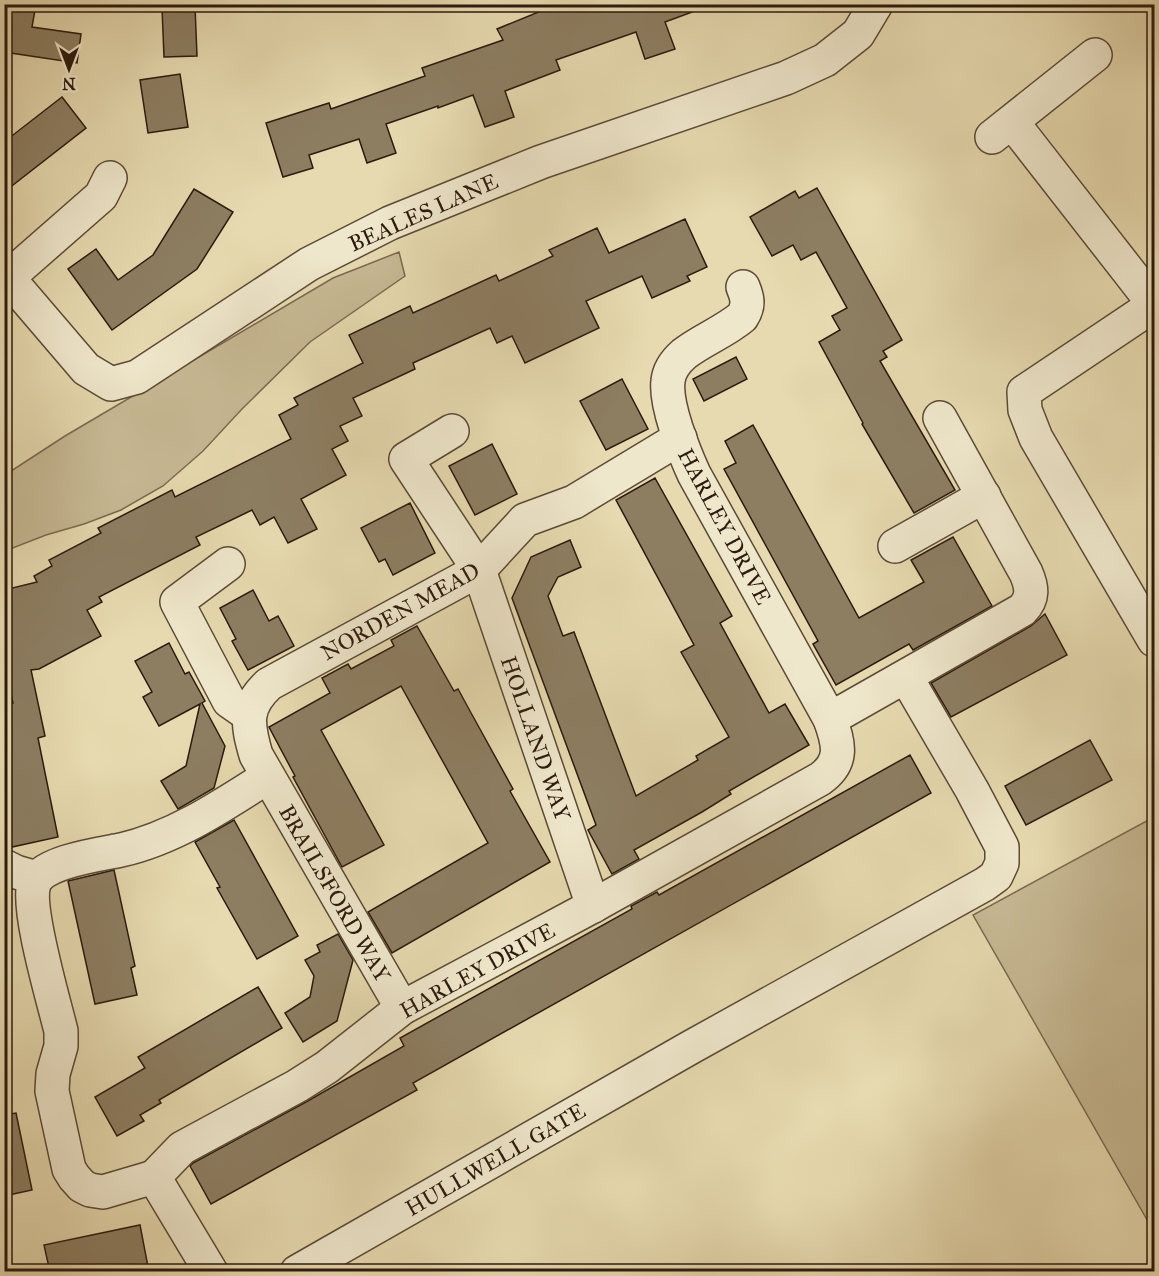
<svg xmlns="http://www.w3.org/2000/svg" width="1159" height="1276" font-family="'IM FELL Great Primer',serif">
<style>
.green{fill:#c7b994;stroke:#7a6a51;stroke-width:1.5}
.building{fill:#8d7e62;stroke:#2c1a0e;stroke-width:1.5}
.lines{fill:none;stroke-linecap:round;stroke-linejoin:round}
.street-casing{stroke:#5b4a36;stroke-width:36}
.street{stroke:#efe7cc;stroke-width:33}
.labels{text-anchor:middle;stroke-width:5;stroke-linejoin:round;paint-order:stroke}
.street-label{font-size:22px;fill:#2c1a0e;stroke:#efe7cc}
</style>
<rect width="100%" height="100%" fill="#e7dab0"/>
<filter id="stains"><feTurbulence type="fractalNoise" baseFrequency=".00333" numOctaves="4"/><feColorMatrix values="0 0 0 0 .2 0 0 0 0 .09 0 0 0 0 .02 0 0 0 .5 -.17"/></filter>
<radialGradient id="worn" r=".72"><stop offset=".6" stop-color="#630" stop-opacity="0"/><stop offset="1" stop-color="#630" stop-opacity=".3"/></radialGradient>
<!-- green -->
<g class="green">
<polygon points="399,252 405,276 310,342 242,409 203,451 163,486 121,510 84,524 46,535 5,551 5,475 65,436 333,278"/>
<polygon points="1154,817 1154,1232 973,915"/>
</g>
<!-- building -->
<g class="building">
<polygon points="4,4 36,4 32,27 81,34 77,63 4,52"/>
<polygon points="558,4 702,4 703,8 665,22 675,49 645,59 636,32 556,60 560,70 505,91 514,117 485,127 473,95 438,108 438,106 386,124 396,153 367,163 359,139 309,155 313,168 283,177 266,123 329,103 331,109 425,76 422,68 503,40 497,29"/>
<polygon points="195,6 197,56 164,57 162,8"/>
<polygon points="180,74 188,127 148,133 140,80"/>
<polygon points="62,97 86,128 4,192 4,142"/>
<polygon points="817,188 902,340 883,351 887,357 880,361 955,490 914,513 862,424 863,423 819,342 840,330 832,316 847,308 816,252 801,260 793,245 772,256 750,217 795,191 799,198"/>
<polygon points="194,189 233,212 197,269 112,330 68,269 96,249 118,280 153,255"/>
<polygon points="685,219 707,267 687,276 690,281 652,298 642,276 586,301 599,328 525,363 512,336 497,343 490,328 413,363 415,369 353,398 362,416 340,426 348,441 332,449 346,475 301,499 317,529 288,543 274,517 260,525 252,510 196,537 200,545 99,597 102,602 87,610 101,636 39,669 31,670 45,736 38,738 58,837 12,847 4,813 4,705 13,703 4,665 4,590 37,582 34,576 52,566 49,560 101,533 98,528 172,490 175,497 291,439 279,415 298,405 294,398 363,363 349,335 410,306 413,313 496,275 499,281 553,256 549,250 597,228 609,253"/>
<polygon points="736,357 747,379 704,401 693,379"/>
<polygon points="622,379 648,429 606,450 580,401"/>
<polygon points="753,425 859,618 924,582 911,560 953,537 992,606 913,650 909,644 836,685 813,644 818,641 724,469 736,463 725,441"/>
<polygon points="492,444 517,494 475,515 449,466"/>
<polygon points="655,478 732,616 720,623 769,713 785,704 809,745 729,791 731,794 702,812 634,850 639,859 612,874 588,830 596,825 512,598 531,557 570,540 581,567 558,577 548,596 563,636 574,632 636,796 698,760 696,756 729,737 681,652 694,645 616,500"/>
<polygon points="410,503 435,553 393,575 385,559 379,562 361,528"/>
<polygon points="253,590 269,621 278,616 294,646 248,670 232,641 236,639 220,608"/>
<polygon points="1045,614 1067,655 951,717 931,683 1031,626"/>
<polygon points="417,626 454,691 458,689 470,711 513,789 510,791 550,862 392,953 368,912 488,843 401,686 321,730 384,845 342,867 293,777 295,776 269,727 330,693 322,678 348,664 351,669 394,646 391,640"/>
<polygon points="169,643 185,674 189,672 205,701 202,703 225,746 214,788 178,809 161,781 186,766 200,704 159,726 143,697 152,692 135,661"/>
<polygon points="1090,740 1112,780 1026,825 1005,786"/>
<polygon points="910,755 931,793 413,1083 417,1090 211,1204 190,1166 193,1163 306,1102 404,1046 400,1038 632,909 631,906 657,892 659,895"/>
<polygon points="234,820 298,936 257,959 217,888 220,887 195,842"/>
<polygon points="114,870 135,966 131,968 137,995 95,1004 68,881"/>
<polygon points="338,934 353,960 337,1021 303,1042 285,1013 310,997 314,976 305,960 320,952 317,945"/>
<polygon points="258,987 282,1028 159,1100 161,1103 140,1115 144,1121 117,1136 95,1097 145,1068 138,1057"/>
<polygon points="16,1113 32,1190 4,1196 4,1115"/>
<polygon points="140,1225 149,1272 50,1272 44,1245"/>
</g>
<g class="lines">
<defs>
<g id="street">
<polyline points="1012,122 1154,304"/>
<polyline points="992,137 1095,55"/>
<polyline points="9,279 86,369 111,384 137,377 309,264 390,223 541,162 786,78 825,60 858,34 876,4"/>
<polyline points="4,281 101,196 110,178"/>
<path d="M743,287c5,12 6,19 -1,30 -18,15 -40,23 -58,37 -8,7 -15,17 -16,27 -3,24 16,71 26,93l136,245 192,-109c12,-12 10,-23 4,-37l-86,-155"/>
<polyline points="1154,305 1024,392 1025,410 1036,438 1154,640"/>
<polyline points="452,431 406,459 479,570 593,906"/>
<polyline points="895,546 984,496"/>
<polyline points="228,564 177,602 229,701 249,715"/>
<polyline points="4,866 16,872 37,878"/>
<path d="M402,1008l-146,-253c-9,-31 -12,-48 13,-71l210,-114 46,-50 49,-18 106,-64"/>
<path d="M154,1177l-51,15 -13,-2 -8,-4 -8,-9 -5,-8 -17,-78 1,-17 8,-28v-15c-7,-29 -35,-123 -27,-147 6,-22 67,-30 87,-34 53,-12 101,-44 146,-73"/>
<path d="M211,1272l-57,-95 28,-29 115,-62 30,-19 75,-59 191,-102 227,-127c24,-17 19,-35 10,-60"/>
<polyline points="297,1272 693,1046 985,884 996,876 1002,863 1002,847 972,790 906,677"/>
</g>
</defs>
<!-- street casing -->
<use href="#street" class="street-casing"/>
<!-- street -->
<use href="#street" class="street"/>
</g>
<g class="labels">
<!-- street labels -->
<g class="street-label">
<text transform="translate(423 212) rotate(-24)" y="8">BEALES LANE</text>
<text transform="translate(725 526) rotate(62)" y="8">HARLEY DRIVE</text>
<text transform="translate(400 611) rotate(-29)" y="8">NORDEN MEAD</text>
<text transform="translate(536 738) rotate(71)" y="8">HOLLAND WAY</text>
<text transform="translate(335 893) rotate(60)" y="8">BRAILSFORD WAY</text>
<text transform="translate(477 970) rotate(-29)" y="8">HARLEY DRIVE</text>
<text transform="translate(495 1159) rotate(-30)" y="8">HULLWELL GATE</text>
</g>
</g>
<!-- margin -->
<rect width="1159" height="1276" fill="none" stroke="#e7dab0" stroke-width="24"/>
<rect x="6" y="6" width="1147" height="1264" fill="none" stroke="#2c1a0e" stroke-width="3"/>
<rect x="12" y="12" width="1135" height="1252" fill="none" stroke="#2c1a0e" stroke-width="1.5"/>
<!-- north arrow -->
<g transform="translate(69 69) rotate(180)" stroke="#efe7cc" stroke-width="4.5" paint-order="stroke">
<path d="M0-4.5L10 22L0 15L-10 22Z" fill="#2c1a0e"/>
<text y="-9" font-size="16" font-weight="bold" text-anchor="middle" fill="#2c1a0e">N</text>
</g>
<rect width="100%" height="100%" filter="url(#stains)"/>
<rect width="100%" height="100%" fill="url(#worn)"/>
</svg>
